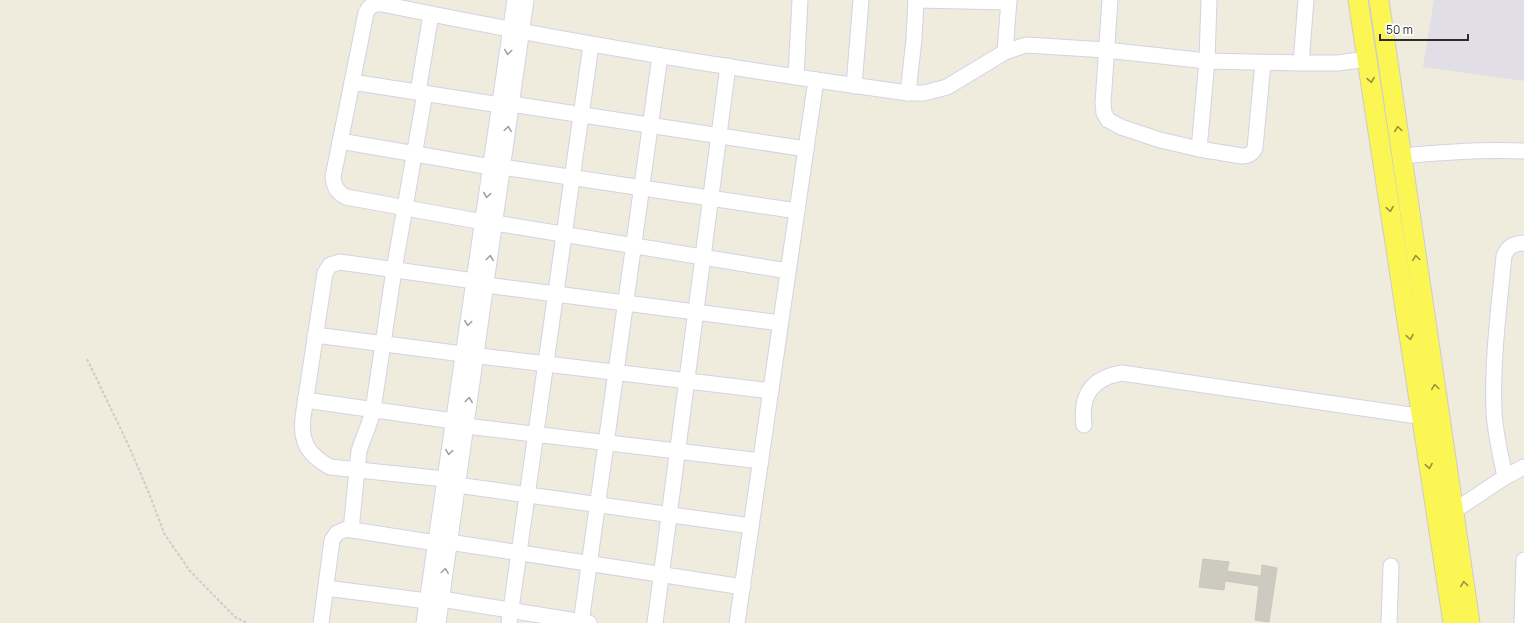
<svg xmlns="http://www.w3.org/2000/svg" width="1524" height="623" font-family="Manrope,sans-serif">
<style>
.industrial{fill:#e2dee7}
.building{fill:#cdcac0;stroke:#cbc7b7}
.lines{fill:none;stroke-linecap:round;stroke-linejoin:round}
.minor-casing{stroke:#d3d2e6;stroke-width:17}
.major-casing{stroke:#ccc;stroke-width:21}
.path{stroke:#ccc;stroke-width:2;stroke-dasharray:3 2;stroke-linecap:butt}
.minor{stroke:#fff;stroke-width:15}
.major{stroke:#fcf655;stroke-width:19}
.oneway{stroke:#a0a0a0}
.oneway2{stroke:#949140}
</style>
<rect width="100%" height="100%" fill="#efebdd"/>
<!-- industrial -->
<polygon class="industrial" points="1434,0 1524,0 1524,81 1423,67"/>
<!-- building -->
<polygon class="building" points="1203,559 1229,562 1227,571 1261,576 1262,565 1277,568 1269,622 1255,620 1259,586 1225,581 1224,590 1199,587"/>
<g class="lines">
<defs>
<g id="minor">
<polyline points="916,0 1008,2"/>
<polyline points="1110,0 1103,103 1104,113 1108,120 1121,127 1160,140 1199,149"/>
<path d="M1209,0l-2,61 -8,88 43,7c7,0 10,-2 13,-8l8,-85"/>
<polyline points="1005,52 1009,0"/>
<polyline points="1301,63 1306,0"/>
<polyline points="796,77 800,0"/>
<polyline points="352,82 500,105"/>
<polyline points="854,86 861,0"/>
<polyline points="418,92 431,14"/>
<polyline points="908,93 914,39 916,0"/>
<polyline points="511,104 806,149"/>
<polyline points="340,141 491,167"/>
<path d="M1402,156c40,-4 81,-7 122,-5"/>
<polyline points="502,167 797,211"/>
<path d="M483,222l-137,-25c-9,-5 -12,-10 -13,-20l33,-164c3,-7 8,-10 16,-9 174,36 350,65 526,89h16l23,-6 58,-35 21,-7 80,5 101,11 94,2h37l29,-4"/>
<polyline points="495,223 788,271"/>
<polyline points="486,285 780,323"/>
<polyline points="315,335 463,354 771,391"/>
<polyline points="305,400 453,421"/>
<path d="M1084,425c-4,-30 8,-47 38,-52l309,45"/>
<polyline points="466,426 761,461"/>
<path d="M1505,477c-4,-21 -10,-43 -11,-66 -2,-52 5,-103 10,-155 4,-10 9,-12 20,-13"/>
<path d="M445,479l-115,-12c-22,-12 -30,-25 -27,-50l22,-144 5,-8 10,-3 134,19"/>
<polyline points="457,485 751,526"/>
<polyline points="1454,511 1505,477 1524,467"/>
<path d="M351,530l8,-79c4,-14 11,-26 14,-41l21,-140 31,-177"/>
<polyline points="449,542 743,587"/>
<polyline points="326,588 427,601"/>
<polyline points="441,599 589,623"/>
<polyline points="321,623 332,540 337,533 346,529 436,543"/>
<polyline points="424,623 515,0"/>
<polyline points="438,623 526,0"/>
<polyline points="509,623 591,45"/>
<polyline points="581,623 660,56"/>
<polyline points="655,623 728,66"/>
<polyline points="737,623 816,80"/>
<polyline points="1389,623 1391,566"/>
<polyline points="1522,623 1524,560"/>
</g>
<g id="major">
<polyline points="1358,0 1453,623"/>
<polyline points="1379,0 1470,623"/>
</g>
</defs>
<!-- minor casing -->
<use href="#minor" class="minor-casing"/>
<!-- major casing -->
<use href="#major" class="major-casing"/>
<!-- path -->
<polyline class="path" points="87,359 127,442 148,491 165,535 190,571 235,617 247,623"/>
<!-- minor -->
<use href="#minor" class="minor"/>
<!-- major -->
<use href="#major" class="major"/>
</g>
<!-- one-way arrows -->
<defs><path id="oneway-chevron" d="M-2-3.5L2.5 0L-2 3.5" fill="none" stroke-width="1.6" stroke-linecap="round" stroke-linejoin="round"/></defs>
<g class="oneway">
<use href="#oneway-chevron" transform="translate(508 52) rotate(98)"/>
<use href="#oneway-chevron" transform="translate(508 129) rotate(-82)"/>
<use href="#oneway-chevron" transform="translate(487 195) rotate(98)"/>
<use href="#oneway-chevron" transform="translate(490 258) rotate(-82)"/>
<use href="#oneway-chevron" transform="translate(468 323) rotate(98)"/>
<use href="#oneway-chevron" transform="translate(469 400) rotate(-82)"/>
<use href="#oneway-chevron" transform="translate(449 452) rotate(98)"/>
<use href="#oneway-chevron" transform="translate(445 571) rotate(-82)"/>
</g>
<g class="oneway2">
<use href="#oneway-chevron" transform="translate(1371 80) rotate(81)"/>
<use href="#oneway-chevron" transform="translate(1398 129) rotate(-98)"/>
<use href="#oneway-chevron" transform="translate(1390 209) rotate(81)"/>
<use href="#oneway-chevron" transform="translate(1416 258) rotate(-98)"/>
<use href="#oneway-chevron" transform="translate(1410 337) rotate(81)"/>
<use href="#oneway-chevron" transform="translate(1435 387) rotate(-98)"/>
<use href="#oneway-chevron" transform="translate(1429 466) rotate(81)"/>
<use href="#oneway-chevron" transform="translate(1464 584) rotate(-98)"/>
</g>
<!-- scale -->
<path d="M1380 34v6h88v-6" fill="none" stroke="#2c2c2c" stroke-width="2"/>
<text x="1386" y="34" font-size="12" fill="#2c2c2c" stroke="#ffffff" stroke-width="3" paint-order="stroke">50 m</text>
</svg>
